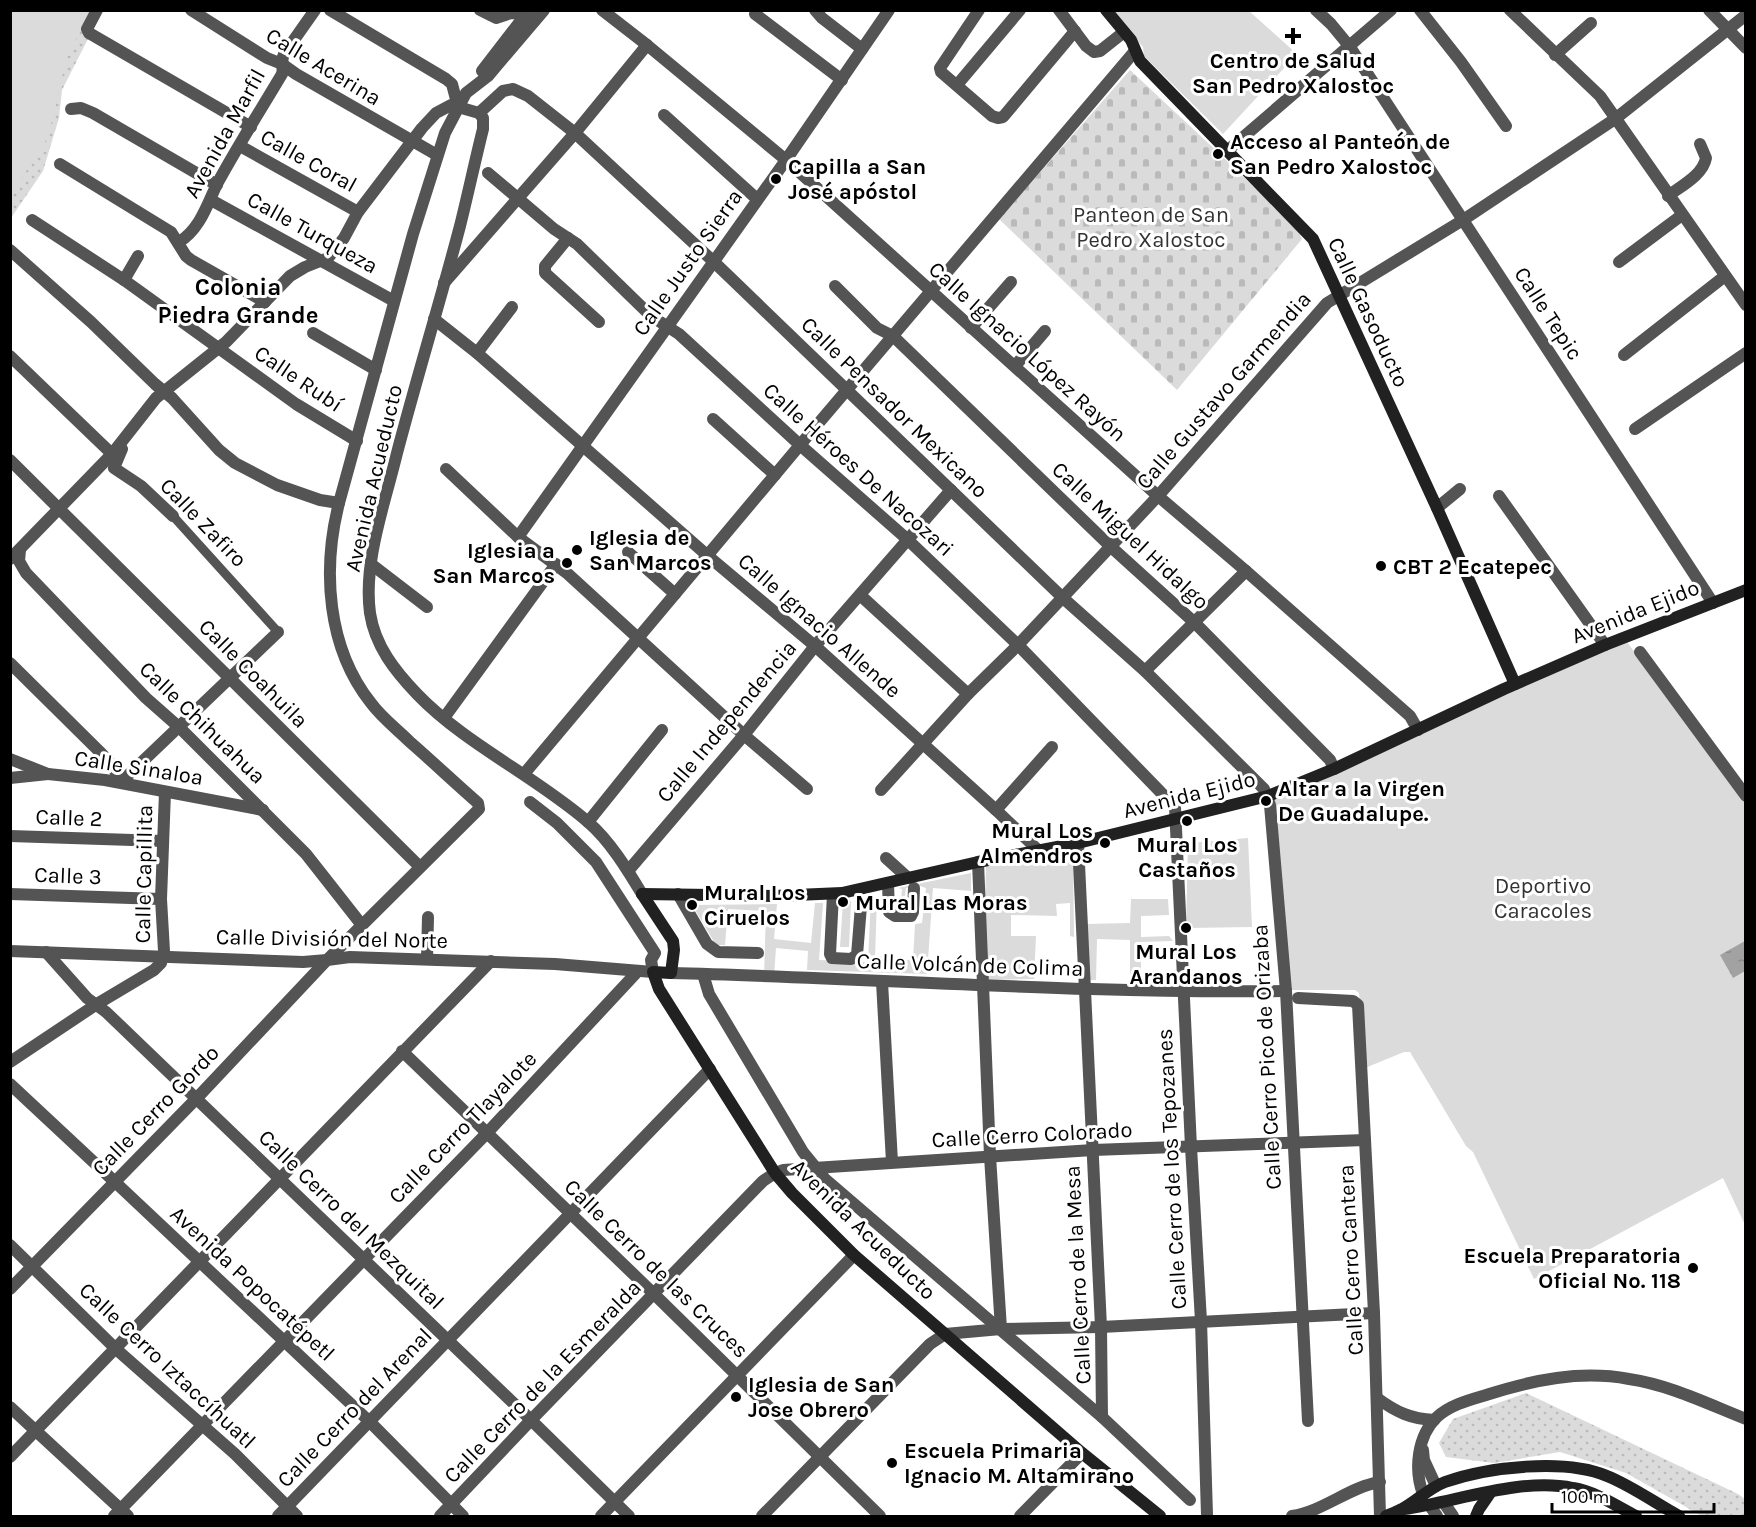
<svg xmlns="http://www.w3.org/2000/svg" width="1756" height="1527" font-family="Karla,sans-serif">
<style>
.grass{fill:url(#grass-dots)}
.cemetery{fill:url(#cemetery-stones)}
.park{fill:#dbdbdb}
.water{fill:url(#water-ripples)}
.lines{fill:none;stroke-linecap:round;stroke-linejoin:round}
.pedestrian{stroke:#545454;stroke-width:9}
.minor{stroke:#545454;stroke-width:12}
.tertiary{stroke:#545454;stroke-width:12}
.secondary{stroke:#212121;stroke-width:12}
.poi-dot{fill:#000;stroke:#fff;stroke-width:2}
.labels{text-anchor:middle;stroke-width:6;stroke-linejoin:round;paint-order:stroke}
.poi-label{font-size:22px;font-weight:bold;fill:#000;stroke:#fff;text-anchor:start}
.street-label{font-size:22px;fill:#000;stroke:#fff}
.park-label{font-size:22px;fill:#323232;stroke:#fff}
.neighbourhood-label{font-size:24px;font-weight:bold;fill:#000;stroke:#fff}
</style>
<defs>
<pattern id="grass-dots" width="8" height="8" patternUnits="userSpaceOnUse" patternTransform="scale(1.5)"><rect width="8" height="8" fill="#dbdbdb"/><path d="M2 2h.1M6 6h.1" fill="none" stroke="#bababa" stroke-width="1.8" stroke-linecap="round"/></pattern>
<pattern id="cemetery-stones" width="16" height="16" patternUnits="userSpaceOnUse" patternTransform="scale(1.5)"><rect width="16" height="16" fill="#dbdbdb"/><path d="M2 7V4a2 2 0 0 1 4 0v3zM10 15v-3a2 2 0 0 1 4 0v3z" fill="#bababa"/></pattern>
<pattern id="water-ripples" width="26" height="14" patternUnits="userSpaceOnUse" patternTransform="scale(1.5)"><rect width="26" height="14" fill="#a2a2a2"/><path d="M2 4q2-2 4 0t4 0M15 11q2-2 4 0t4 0" fill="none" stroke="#8a8a8a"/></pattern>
</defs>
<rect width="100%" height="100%" fill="#fff"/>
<!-- grass -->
<g class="grass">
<polygon points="11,11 96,11 90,35 62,90 59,118 43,171 11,218"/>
<polygon points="1526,1393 1738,1494 1745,1499 1745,1516 1702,1516 1626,1473 1560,1452 1494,1463 1446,1457 1439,1443 1453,1419"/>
</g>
<!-- cemetery -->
<polygon class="cemetery" points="1130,70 1222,156 1299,232 1302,239 1177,390 999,219"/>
<!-- park -->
<g class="park">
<polygon points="11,11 91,11 67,56 48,137 11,195"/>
<polygon points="1110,11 1249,11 1297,54 1223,134 1144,56 1143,47"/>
<polygon points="1627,642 1745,798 1745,1225 1723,1178 1534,1279 1473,1152 1466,1146 1410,1052 1404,1052 1365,1068 1359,993 1355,990 1289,990 1272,792"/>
<polygon points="1248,838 1252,927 1186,928 1188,843"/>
<polygon points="1073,851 1074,937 1070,936 1070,903 1056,904 1057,916 1011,915 1011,936 1036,936 1034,979 983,980 986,867"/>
<polygon points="971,873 971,891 933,888 927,974 807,970 808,951 776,948 774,976 764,976 766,911 728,909 725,945 716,945 692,905 777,904 774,939 811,943 815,903 823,903 819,960 868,962 871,897 877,897 875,959 913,960 915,924 922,923 926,888 920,886 906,888 903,910 900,910 902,889 898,888"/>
<polygon points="1131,899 1168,899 1169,915 1141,916 1141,937 1169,936 1173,941 1141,942 1141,981 1130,981 1130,940 1097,939 1096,980 1087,980 1087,924 1130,923"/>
<polygon points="851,901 849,947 840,947 843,902"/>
</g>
<!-- water -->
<polygon class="water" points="1745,941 1745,971 1733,978 1720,955"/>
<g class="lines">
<!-- pedestrian -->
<polyline class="pedestrian" points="173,516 278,632"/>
<!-- minor -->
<g class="minor">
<polyline points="97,10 87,29 89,33 251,127"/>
<polyline points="191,10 267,58 282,64 296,74 437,155"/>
<polyline points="330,10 446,79 452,84 458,107"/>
<polyline points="480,10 496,18 511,13 527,14"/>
<polyline points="602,10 647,45 786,160 1158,496 1246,571 1410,716 1418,730"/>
<polyline points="815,10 822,18 862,49"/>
<polyline points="979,10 940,68 941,72 992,116 998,118 1003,117 1075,31"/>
<polyline points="1059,10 1086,46 1094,52 1100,51 1124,32"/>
<polyline points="1316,10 1331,24 1350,47 1713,603"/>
<polyline points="1420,10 1461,62 1506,126"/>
<polyline points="1510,10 1600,96 1746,305"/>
<polyline points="1709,10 1746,48"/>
<polyline points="755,14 842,80"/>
<polyline points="1555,55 1591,23"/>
<polyline points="482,71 529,10"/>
<polyline points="957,85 1020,10"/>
<polyline points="71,109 81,108 93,113 217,185"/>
<polyline points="479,113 503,91 513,89 528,96 575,133 714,262 1063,598 1145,671 1264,789 1270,805 1286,991 1308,1421"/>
<polyline points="664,115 757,199"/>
<polyline points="240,146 358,212"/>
<polyline points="1227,151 1391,10"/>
<polyline points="60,164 171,232 186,256 191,260 265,302"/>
<polyline points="488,173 554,229 577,244 651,316 679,334 800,445 907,539 1018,645 1175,807 1191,1147 1201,1321 1207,1515"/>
<path d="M1668,196c13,-10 35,-21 38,-38l-6,-14"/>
<polyline points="211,200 394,301"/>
<polyline points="32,220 124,280 296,404 357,441"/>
<polyline points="568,238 545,266 545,273 599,322"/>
<path d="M179,242c21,-13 28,-37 38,-58 20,-37 43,-73 65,-110 2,-7 -2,-12 2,-20l31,-44"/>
<polyline points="10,250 91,322 155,384 172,398 219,450 235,463 277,485 320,500 339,503"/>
<polyline points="1619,262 1682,215"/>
<polyline points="124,280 138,256"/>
<polyline points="444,283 575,133 647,45"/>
<polyline points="835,286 877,328 893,336 1110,546 1195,623 1330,760 1334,769"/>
<polyline points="434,319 477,353 708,556 815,646 996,810 1038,850"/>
<polyline points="971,328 1011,282"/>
<polyline points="313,333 376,370"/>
<polyline points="477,353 512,307"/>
<polyline points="1624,355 1725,276"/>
<polyline points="10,356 112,454"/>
<polyline points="1015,366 1045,331"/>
<polyline points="713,419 775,475"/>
<polyline points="1635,429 1746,353"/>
<polyline points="122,449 114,468 141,486 173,516"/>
<polyline points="10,460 420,867"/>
<polyline points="446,469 518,537 568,574 744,735 807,789"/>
<polyline points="1499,496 1605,645"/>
<polyline points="1437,508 1460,489"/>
<polyline points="518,537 786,160 889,10"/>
<polyline points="20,550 19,561 26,573 146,698 180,728 306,854 361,924"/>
<polyline points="628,552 675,594"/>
<polyline points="371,564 427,607"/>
<polyline points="860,595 968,694"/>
<polyline points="1640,652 1746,796"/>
<polyline points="10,663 102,754 111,764 121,782 278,632"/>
<polyline points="1145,671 1246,571"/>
<polyline points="444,718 556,564"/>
<polyline points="10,759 48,774 105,780 263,810"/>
<polyline points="524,774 800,445 1135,51"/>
<polyline points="10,778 48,774"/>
<polyline points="881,790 968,694 1018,645 1158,496 1327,303 1463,220 1615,119 1746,15"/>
<polyline points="530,802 557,823 596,862 655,953 651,960 653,972"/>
<polyline points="996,810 1052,747"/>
<polyline points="588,822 662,730"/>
<polyline points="10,836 163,841"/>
<polyline points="1078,843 1101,1327 1102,1417"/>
<polyline points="886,858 908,878"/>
<polyline points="978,862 990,1156 1001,1329"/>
<polyline points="628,871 744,735 815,646 951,490"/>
<polyline points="888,883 889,912 895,916 911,916 913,912 914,888"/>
<polyline points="10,894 161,899"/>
<polyline points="678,894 707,944 718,952 758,953"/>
<polyline points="833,894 830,954 832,958 851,959 857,955 861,906"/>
<path d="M10,951l293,11 24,-2 152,-151 -1,-6c-23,-20 -45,-41 -68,-61 -13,-13 -28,-24 -39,-39 -44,-55 -49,-133 -32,-200l74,-269 32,-101 21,-40 22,-17 56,-66"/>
<polyline points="46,952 87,998 106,1012 531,1420 629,1516"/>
<polyline points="427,959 428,917"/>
<path d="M671,973c205,5 410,21 615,18"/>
<polyline points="703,974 709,994 803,1152 825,1179 1102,1417 1190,1500"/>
<polyline points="882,982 892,1162"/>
<polyline points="1298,998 1353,1001 1358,1005 1374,1313 1380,1516"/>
<polyline points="402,1051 654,1294"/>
<polyline points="10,1062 97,1004 154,970 161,963 164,951 161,899 165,792"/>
<polyline points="10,1084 115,1182"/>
<polyline points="775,1173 783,1170 1093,1150 1365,1140"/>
<polyline points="10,1245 116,1349 235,1454 297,1516"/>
<path d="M1377,1398c19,14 34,21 57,22"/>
<polyline points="10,1407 128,1516"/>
<polyline points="1423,1450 1424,1460 1436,1486"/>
<polyline points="10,1457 491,961"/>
<path d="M1423,1494c-9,-24 -6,-58 14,-77 13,-12 32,-17 49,-22 47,-15 94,-25 143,-16 41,6 79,25 117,40"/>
<polyline points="1444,1503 1453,1516"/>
<polyline points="1430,1506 1437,1516"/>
<polyline points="114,1516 487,1133 638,971"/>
<polyline points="278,1516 710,1069"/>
<polyline points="601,1516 854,1255"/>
<polyline points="762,1516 930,1344 945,1334 1001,1329 1101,1327 1374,1313"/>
<polyline points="1020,1516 1082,1453"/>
<path d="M1292,1516c32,-5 57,-29 88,-34"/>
</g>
<!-- tertiary -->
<g class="tertiary">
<path d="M10,559l102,-105 44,-56 70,-56 64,-66 15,-9 23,-9 16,-20 14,-26 64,-84 14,-15 15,-8 28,8 4,5v11c-8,32 -15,65 -23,97 -20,76 -43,151 -63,227 -12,50 -34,109 -27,160 5,33 25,58 47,81 48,50 118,82 171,128 22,19 39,47 54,72"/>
<polyline points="115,1182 370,1422 463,1516"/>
<polyline points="10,1289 196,1099 327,960 350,957 555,964 653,972"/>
<polyline points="654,1294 880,1516"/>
<polyline points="440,1516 531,1420 763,1181 775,1173"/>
</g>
<!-- secondary -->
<g class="secondary">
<polyline points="1106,10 1131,40 1140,61 1313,239 1437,508 1515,684"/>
<polyline points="642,894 773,896 842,893 978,862 1078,843 1268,796 1334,769 1504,689 1605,645 1746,590"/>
<polyline points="642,894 673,941 674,950 671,973 653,972 659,989 775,1173 792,1193 854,1255 1082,1453 1160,1516"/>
<path d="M1404,1509c52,-7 116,-32 169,-21 23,4 42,17 63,28"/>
<path d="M1386,1516c5,-2 11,-4 16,-7 15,-8 27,-21 43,-27 42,-15 120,-24 162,-6 25,10 48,27 72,40"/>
<polyline points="1476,1516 1479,1509 1490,1493"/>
</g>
</g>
<!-- markers -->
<g class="poi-dot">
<path d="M1290 27h6v6h6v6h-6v6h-6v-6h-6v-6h6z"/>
<circle cx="1218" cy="154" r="6"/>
<circle cx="776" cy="179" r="6"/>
<circle cx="577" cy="550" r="6"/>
<circle cx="567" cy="563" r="6"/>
<circle cx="1381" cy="566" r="6"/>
<circle cx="1266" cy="801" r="6"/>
<circle cx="1187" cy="821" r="6"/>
<circle cx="1105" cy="843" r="6"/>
<circle cx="843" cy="902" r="6"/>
<circle cx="692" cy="905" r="6"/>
<circle cx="1186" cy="928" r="6"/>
<circle cx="1693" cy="1268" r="6"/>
<circle cx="736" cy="1397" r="6"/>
<circle cx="892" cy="1463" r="6"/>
</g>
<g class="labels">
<!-- poi labels -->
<g class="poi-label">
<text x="1293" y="68" text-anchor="middle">Centro de Salud<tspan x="1293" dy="25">San Pedro Xalostoc</tspan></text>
<text x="1230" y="149">Acceso al Panteón de<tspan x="1230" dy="25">San Pedro Xalostoc</tspan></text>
<text x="788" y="174">Capilla a San<tspan x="788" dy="25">José apóstol</tspan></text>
<text x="589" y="545">Iglesia de<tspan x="589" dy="25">San Marcos</tspan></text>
<text x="555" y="558" text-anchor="end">Iglesia a<tspan x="555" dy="25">San Marcos</tspan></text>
<text x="1393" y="574">CBT 2 Ecatepec</text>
<text x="1278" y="796">Altar a la Virgen<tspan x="1278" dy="25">De Guadalupe.</tspan></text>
<text x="1093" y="838" text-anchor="end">Mural Los<tspan x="1093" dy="25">Almendros</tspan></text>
<text x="1187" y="852" text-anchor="middle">Mural Los<tspan x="1187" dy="25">Castaños</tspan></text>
<text x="704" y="900">Mural Los<tspan x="704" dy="25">Ciruelos</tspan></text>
<text x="855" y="910">Mural Las Moras</text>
<text x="1186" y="959" text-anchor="middle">Mural Los<tspan x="1186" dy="25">Arandanos</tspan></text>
<text x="1681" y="1263" text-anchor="end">Escuela Preparatoria<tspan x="1681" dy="25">Oficial No. 118</tspan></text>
<text x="748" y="1392">Iglesia de San<tspan x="748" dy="25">Jose Obrero</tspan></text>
<text x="904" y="1458">Escuela Primaria<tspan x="904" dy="25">Ignacio M. Altamirano</tspan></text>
</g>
<!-- street labels -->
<g class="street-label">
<text transform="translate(324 66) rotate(31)" y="8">Calle Acerina</text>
<text transform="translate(224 133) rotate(-61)" y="8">Avenida Marfil</text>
<text transform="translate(309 160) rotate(29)" y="8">Calle Coral</text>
<text transform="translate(313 232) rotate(29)" y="8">Calle Turqueza</text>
<text transform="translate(687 262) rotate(-55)" y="8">Calle Justo Sierra</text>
<text transform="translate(1369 312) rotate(65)" y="8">Calle Gasoducto</text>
<text transform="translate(1549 313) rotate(57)" y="8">Calle Tepic</text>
<text transform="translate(1028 351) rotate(42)" y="8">Calle Ignacio López Rayón</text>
<text transform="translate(299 378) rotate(34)" y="8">Calle Rubí</text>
<text transform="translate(1223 390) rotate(-49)" y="8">Calle Gustavo Garmendia</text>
<text transform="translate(895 407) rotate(44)" y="8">Calle Pensador Mexicano</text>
<text transform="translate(859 469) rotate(42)" y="8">Calle Héroes De Nacozari</text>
<text transform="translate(373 478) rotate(-77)" y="8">Avenida Acueducto</text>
<text transform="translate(204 522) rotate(46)" y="8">Calle Zafiro</text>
<text transform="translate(1131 535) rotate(43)" y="8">Calle Miguel Hidalgo</text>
<text transform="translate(1635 611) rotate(-22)" y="8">Avenida Ejido</text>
<text transform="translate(820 625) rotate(41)" y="8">Calle Ignacio Allende</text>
<text transform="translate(254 673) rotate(45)" y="8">Calle Coahuila</text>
<text transform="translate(726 721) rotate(-50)" y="8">Calle Independencia</text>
<text transform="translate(203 722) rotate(44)" y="8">Calle Chihuahua</text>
<text transform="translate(139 767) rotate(9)" y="8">Calle Sinaloa</text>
<text transform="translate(1189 794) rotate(-14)" y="8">Avenida Ejido</text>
<text transform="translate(69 817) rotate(2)" y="8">Calle 2</text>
<text transform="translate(143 874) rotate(-89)" y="8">Calle Capillita</text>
<text transform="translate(68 875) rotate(2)" y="8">Calle 3</text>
<text transform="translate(332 938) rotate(1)" y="8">Calle División del Norte</text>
<text transform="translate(970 964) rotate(2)" y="8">Calle Volcán de Colima</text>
<text transform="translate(1266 1057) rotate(-93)" y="8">Calle Cerro Pico de Orizaba</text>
<text transform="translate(155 1110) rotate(-46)" y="8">Calle Cerro Gordo</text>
<text transform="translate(462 1127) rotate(-46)" y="8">Calle Cerro Tlayalote</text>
<text transform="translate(1032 1134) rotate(-3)" y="8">Calle Cerro Colorado</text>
<text transform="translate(1171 1169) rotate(-93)" y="8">Calle Cerro de los Tepozanes</text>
<text transform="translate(352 1219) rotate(44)" y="8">Calle Cerro del Mezquital</text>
<text transform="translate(864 1229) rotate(44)" y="8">Avenida Acueducto</text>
<text transform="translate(1350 1260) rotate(-93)" y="8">Calle Cerro Cantera</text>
<text transform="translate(657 1268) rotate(44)" y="8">Calle Cerro de las Cruces</text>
<text transform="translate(1077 1275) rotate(-93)" y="8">Calle Cerro de la Mesa</text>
<text transform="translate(253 1283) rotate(43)" y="8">Avenida Popocatépetl</text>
<text transform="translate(168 1365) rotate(43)" y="8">Calle Cerro Iztaccíhuatl</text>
<text transform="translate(542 1381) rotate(-46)" y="8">Calle Cerro de la Esmeralda</text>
<text transform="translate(354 1407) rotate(-46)" y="8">Calle Cerro del Arenal</text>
</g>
<!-- park labels -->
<g class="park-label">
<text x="1151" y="222">Panteon de San<tspan x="1151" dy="25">Pedro Xalostoc</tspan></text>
<text x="1543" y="893">Deportivo<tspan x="1543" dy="25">Caracoles</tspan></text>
</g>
<!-- neighbourhood labels -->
<g class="neighbourhood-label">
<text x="238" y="295">Colonia<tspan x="238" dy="28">Piedra Grande</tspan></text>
</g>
</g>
<!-- border -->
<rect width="1756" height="1527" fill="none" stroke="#000000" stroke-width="24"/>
<!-- scale -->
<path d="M1552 1503v9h162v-9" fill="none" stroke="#000000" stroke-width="3"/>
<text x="1561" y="1503" font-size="18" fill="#000000" stroke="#ffffff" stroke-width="4.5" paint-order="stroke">100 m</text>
</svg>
